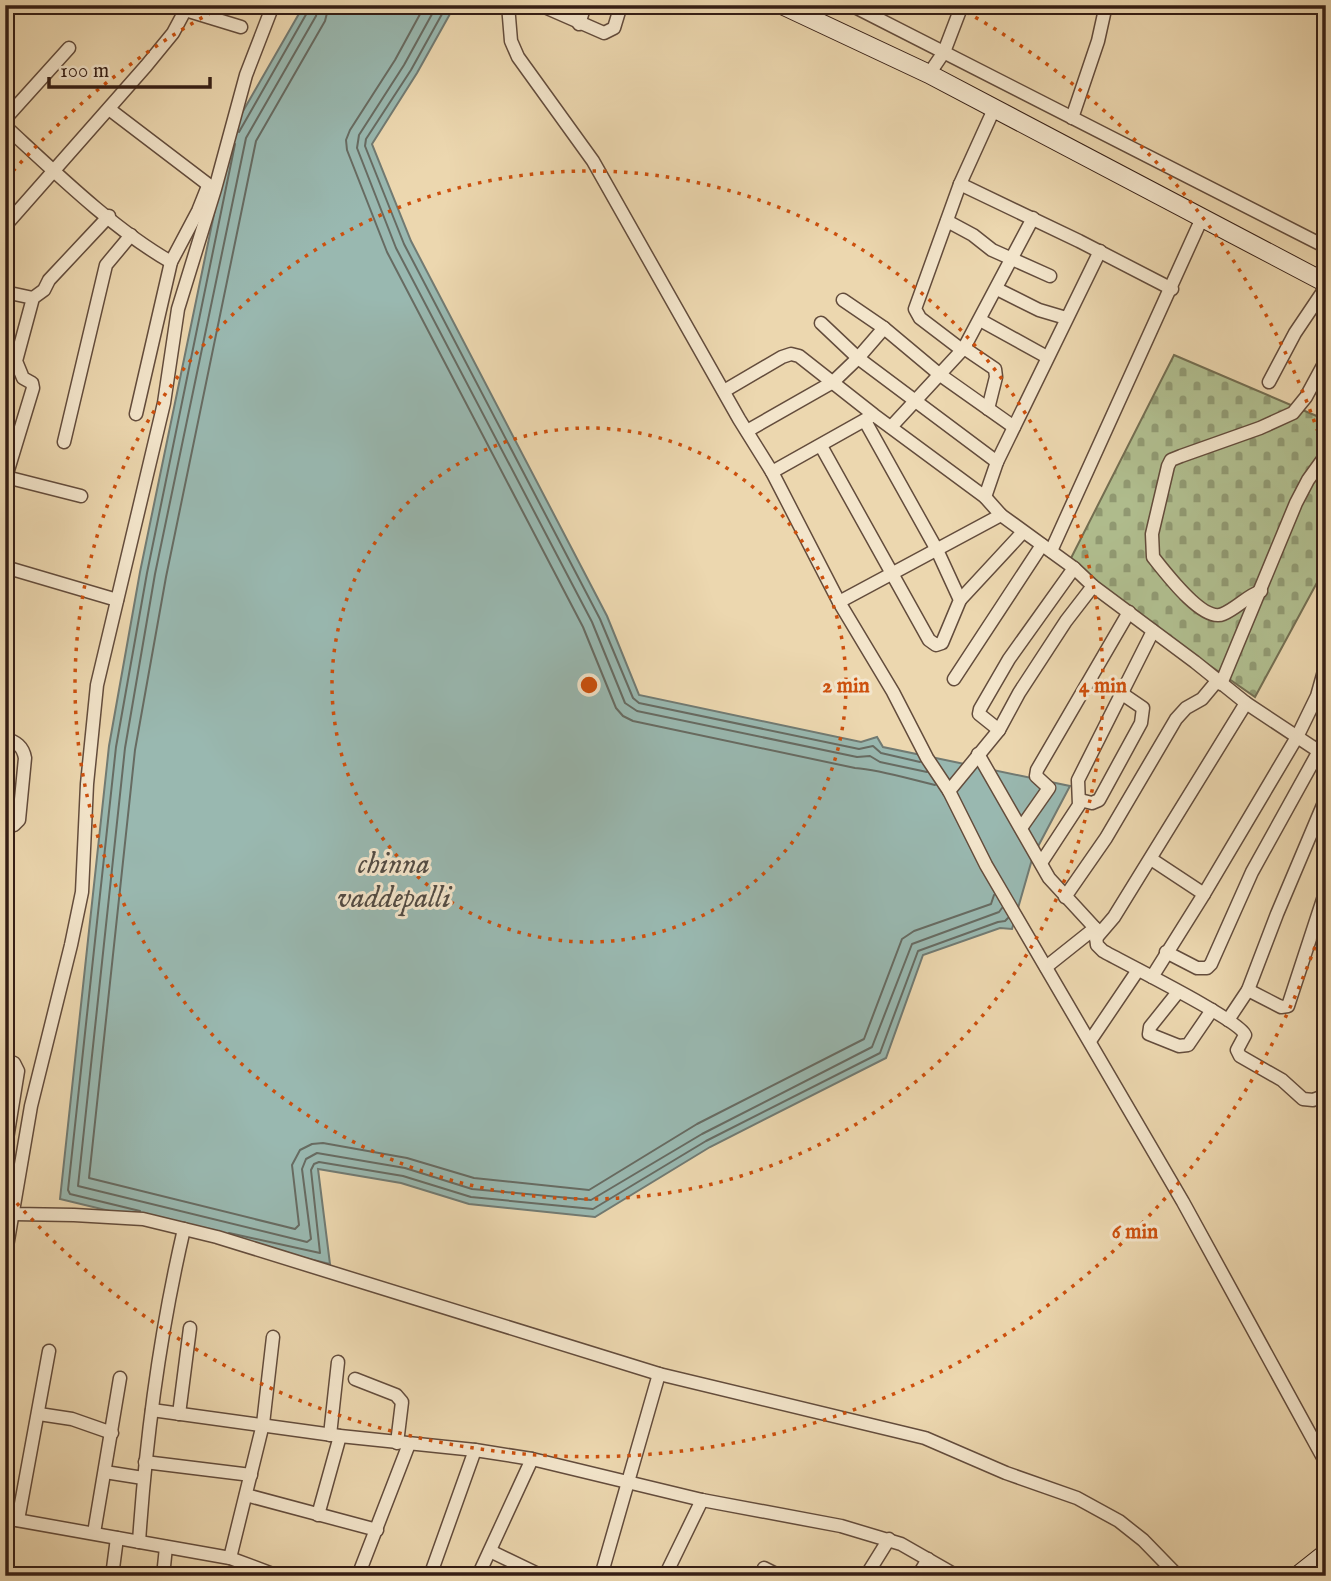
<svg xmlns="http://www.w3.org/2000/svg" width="1331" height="1581" font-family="'IM FELL English',serif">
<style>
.cemetery{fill:url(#cemetery-stones);stroke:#736e52;stroke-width:2}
.water{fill:#99b8b0;stroke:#717a72;stroke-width:2}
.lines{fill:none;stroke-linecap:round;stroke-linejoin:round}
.shore{stroke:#676b62;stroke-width:2}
.street-casing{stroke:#634c3c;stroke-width:15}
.secondary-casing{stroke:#351e15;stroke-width:20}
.street{stroke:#f3e5cb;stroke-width:12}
.secondary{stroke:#f3e5cb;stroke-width:18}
.ring{fill:none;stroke:#cd500d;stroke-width:3.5;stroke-dasharray:3.5 7}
.labels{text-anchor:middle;stroke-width:6;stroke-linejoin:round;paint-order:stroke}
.water-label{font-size:30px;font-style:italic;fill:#534c44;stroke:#f3e5cb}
.centre{fill:#cd500d;stroke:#f3e5cb;stroke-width:3.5}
.ring-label{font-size:21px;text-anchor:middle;font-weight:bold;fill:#cd500d;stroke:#f3e5cb;stroke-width:6;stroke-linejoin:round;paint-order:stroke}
</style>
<defs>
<pattern id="cemetery-stones" width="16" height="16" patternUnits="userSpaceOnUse" patternTransform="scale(1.75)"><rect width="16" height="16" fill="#b1bf90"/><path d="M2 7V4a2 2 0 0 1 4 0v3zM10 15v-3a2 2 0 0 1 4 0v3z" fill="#919b74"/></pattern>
</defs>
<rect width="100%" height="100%" fill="#ecd7af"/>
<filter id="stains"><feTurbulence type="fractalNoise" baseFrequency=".00286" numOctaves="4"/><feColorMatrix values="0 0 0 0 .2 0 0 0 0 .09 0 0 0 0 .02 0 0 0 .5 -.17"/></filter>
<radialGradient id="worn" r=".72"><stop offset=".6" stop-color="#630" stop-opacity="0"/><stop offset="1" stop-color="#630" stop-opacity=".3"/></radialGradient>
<!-- cemetery -->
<polygon class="cemetery" points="1174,355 1326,420 1326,566 1255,697 1067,566"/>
<!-- water -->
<polygon class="water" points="304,5 455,5 417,73 372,144 411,241 607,616 639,695 861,742 877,737 883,747 1070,786 1033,856 1012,929 1000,928 923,955 886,1058 710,1147 595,1217 469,1204 401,1183 318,1169 330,1264 60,1199 109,746 140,572 231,132"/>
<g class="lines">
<!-- shore -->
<g class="shore">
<polyline points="318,5 316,16 246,138 155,574 125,748 78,1186 307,1242 311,1239 302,1169 306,1159 317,1153 405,1168 472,1189 591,1200 702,1134 872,1047 912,944 999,912 1002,908"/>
<polyline points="329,5 325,21 256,141 166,577 135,750 89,1178 295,1229 299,1225 292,1165 300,1150 312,1144 323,1143 407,1158 474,1178 589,1190 697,1124 864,1039 902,939 914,931 991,904 994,895"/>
<path d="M425,5l-30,55 -45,70 -4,10 1,10 40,102 196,375 33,81 7,8 10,5 222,47c26,2 54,11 80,17"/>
<polyline points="437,5 404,65 359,135 357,148 396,248 592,622 625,703 637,711 857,757 870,756 880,762 927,772"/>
<polyline points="447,5 411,70 366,139 365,146 404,244 600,619 633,698 639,703 859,749 873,746 881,753 920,762"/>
<polyline points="239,132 308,11 309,5"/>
<polyline points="140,1211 70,1194 68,1190 116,747 147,573 235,144"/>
<polyline points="229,1233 320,1253 311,1170 314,1164 319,1162 403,1176 471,1197 593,1209 706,1141 880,1053 918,951 998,922 1005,921 1008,918"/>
</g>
<defs>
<g id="street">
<polyline points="169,5 241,27"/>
<polyline points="508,5 511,41 518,57 593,161 739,419 772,472 839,602 893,692 927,758 949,791 986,865 1183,1202 1326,1463"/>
<polyline points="540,5 604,33 614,28 621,5"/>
<polyline points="851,5 1326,247"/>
<polyline points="579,24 585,5"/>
<polyline points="929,74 944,52 962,5"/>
<polyline points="109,109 214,189"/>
<polyline points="1072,118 1098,41 1106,5"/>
<polyline points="5,119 69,48"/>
<path d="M5,126c50,46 108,103 166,136"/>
<polyline points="960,184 1079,241 1172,289"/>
<polyline points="947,221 973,235 992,250 1050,276"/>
<polyline points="5,226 146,66 173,33 188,5"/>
<polyline points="997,289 1039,310 1066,318"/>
<polyline points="5,292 33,298"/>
<polyline points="843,300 884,328 939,374 1014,427"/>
<polyline points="980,320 1047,357"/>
<polyline points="821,323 858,358 997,462"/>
<polyline points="964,348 995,369 996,377 988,409"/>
<polyline points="962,350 920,318 915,309 960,184 994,109"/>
<polyline points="1269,382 1295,333 1326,287"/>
<polyline points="724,391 782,357 791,354 799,356 874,415 985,497 1001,515 1074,568 1093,586 1195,662 1246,703 1326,756"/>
<polyline points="136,414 171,262 198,211 208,186"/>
<polyline points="891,427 964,348 1033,218"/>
<polyline points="747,431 833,382 858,358 884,328"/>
<polyline points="64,442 106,265 131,235"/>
<polyline points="821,446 929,640 936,645 942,643 960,600 937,550 865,421"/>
<polyline points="772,472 870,417"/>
<polyline points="6,477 81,496"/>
<polyline points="5,480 33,388 32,383 23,378 16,361 33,298 44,290 49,280 109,216"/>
<polyline points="985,497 997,462 1100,251"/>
<polyline points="1051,551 1202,218"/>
<polyline points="5,567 117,600"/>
<path d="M1261,591c-14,5 -24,17 -38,23 -20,9 -58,-42 -70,-57l-1,-23 16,-68 3,-6 10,-4 79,-28 33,-15 13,-16 20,-37"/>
<polyline points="960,600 1023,532"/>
<polyline points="839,602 1001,515"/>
<polyline points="954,679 1042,545"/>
<polyline points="1221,684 1296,503 1308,480 1326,455"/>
<polyline points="999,730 979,714 980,709 1009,659 1074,568"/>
<path d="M5,738c11,4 18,8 20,20l-6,62 -5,5 -9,1"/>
<path d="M978,754l71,124 46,50 2,17 6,6c21,12 137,69 142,84l-8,15 3,6 42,24 21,19 10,1 13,-5"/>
<polyline points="949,791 999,730 1019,693 1066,621 1093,586"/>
<polyline points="1080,800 1092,803 1099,800 1141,723 1143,708 1121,693"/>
<polyline points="1021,828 1049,788 1036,776 1037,770 1129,612"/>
<polyline points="1151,859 1204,894"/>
<polyline points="1041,863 1079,805 1078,780 1153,631"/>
<polyline points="1065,897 1106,838 1176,719 1186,708 1202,699 1217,681"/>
<polyline points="1096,938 1114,917 1246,703"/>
<polyline points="1166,952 1197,968 1207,968 1211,964 1252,872 1319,751 1326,735"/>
<polyline points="1046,967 1095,928"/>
<polyline points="1152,977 1204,894 1297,737 1317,696 1326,664"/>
<polyline points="1248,990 1281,1007 1288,1006 1326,890"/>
<polyline points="1178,992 1150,1027 1149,1034 1179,1046 1188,1045 1212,1010"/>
<polyline points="1228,1020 1248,990 1277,914 1326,798"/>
<polyline points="1090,1041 1138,970"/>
<polyline points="5,1060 14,1063 18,1071 5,1151"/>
<polyline points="5,1212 14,1214 74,1215 143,1219 217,1237 659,1374 925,1438 1006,1473 1077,1498 1119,1521 1143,1540 1178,1576"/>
<polyline points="5,1258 31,1106 71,945 82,892 87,784 97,685 164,403 178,309 215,189 246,75 273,5"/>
<polyline points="355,1379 396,1395 402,1402 397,1443"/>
<polyline points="152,1410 340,1436 475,1450 532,1459 702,1500 841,1526 901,1544 957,1576"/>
<polyline points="39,1414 72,1419 112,1433"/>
<polyline points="179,1414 190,1328"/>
<polyline points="330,1435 338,1362"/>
<polyline points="145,1462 251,1475"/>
<polyline points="105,1472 143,1478"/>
<polyline points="246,1495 377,1530"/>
<polyline points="318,1515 340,1436"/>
<polyline points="5,1518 230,1558 278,1576"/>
<polyline points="18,1520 49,1351"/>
<polyline points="94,1533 120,1378"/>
<path d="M139,1542c7,-105 21,-210 45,-313"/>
<polyline points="490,1551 542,1576"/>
<polyline points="5,1552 8,1518"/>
<polyline points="230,1558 263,1424 273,1337"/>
<polyline points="5,1562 6,1576"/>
<polyline points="764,1568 780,1576"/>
<polyline points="112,1576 117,1538"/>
<polyline points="163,1576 166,1547"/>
<polyline points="358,1576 409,1444"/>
<polyline points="430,1576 475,1450"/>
<polyline points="478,1576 532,1459"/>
<polyline points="601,1576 659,1374"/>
<polyline points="665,1576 702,1500"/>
<polyline points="866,1576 889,1539"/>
<polyline points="918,1576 928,1559"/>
</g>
<g id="secondary">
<polyline points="782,5 929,74 1326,283"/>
<polyline points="1297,1576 1326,1553"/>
</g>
</defs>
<!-- street casing -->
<use href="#street" class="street-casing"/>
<!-- secondary casing -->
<use href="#secondary" class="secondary-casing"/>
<!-- street -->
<use href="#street" class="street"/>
<!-- secondary -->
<use href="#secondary" class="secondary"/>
</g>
<!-- distance rings -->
<g class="ring">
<circle cx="589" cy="685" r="257"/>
<circle cx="589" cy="685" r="514"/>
<path d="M1325 917A772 772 0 0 1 6 1191M6 179A772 772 0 0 1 221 7M957 7A772 772 0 0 1 1325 453"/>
</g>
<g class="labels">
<!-- water labels -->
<g class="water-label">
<text x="394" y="873">chinna<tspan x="394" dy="34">vaddepalli</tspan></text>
</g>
</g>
<circle cx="589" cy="685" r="10" class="centre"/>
<g class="ring-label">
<text x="846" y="692">2 min</text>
<text x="1103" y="692">4 min</text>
<text x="1135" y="1238">6 min</text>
</g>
<!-- margin -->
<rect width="1331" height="1581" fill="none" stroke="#ecd7af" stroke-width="28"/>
<rect x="7" y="7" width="1317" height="1567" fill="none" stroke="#351e15" stroke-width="3.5"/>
<rect x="14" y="14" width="1303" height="1553" fill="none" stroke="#351e15" stroke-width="2"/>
<!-- scale -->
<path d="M49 77v10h161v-10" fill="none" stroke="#351e15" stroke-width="3.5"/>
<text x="60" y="77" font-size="21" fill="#351e15" stroke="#f3e5cb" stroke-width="5" paint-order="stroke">100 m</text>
<rect width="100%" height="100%" filter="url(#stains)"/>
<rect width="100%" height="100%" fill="url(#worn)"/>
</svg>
